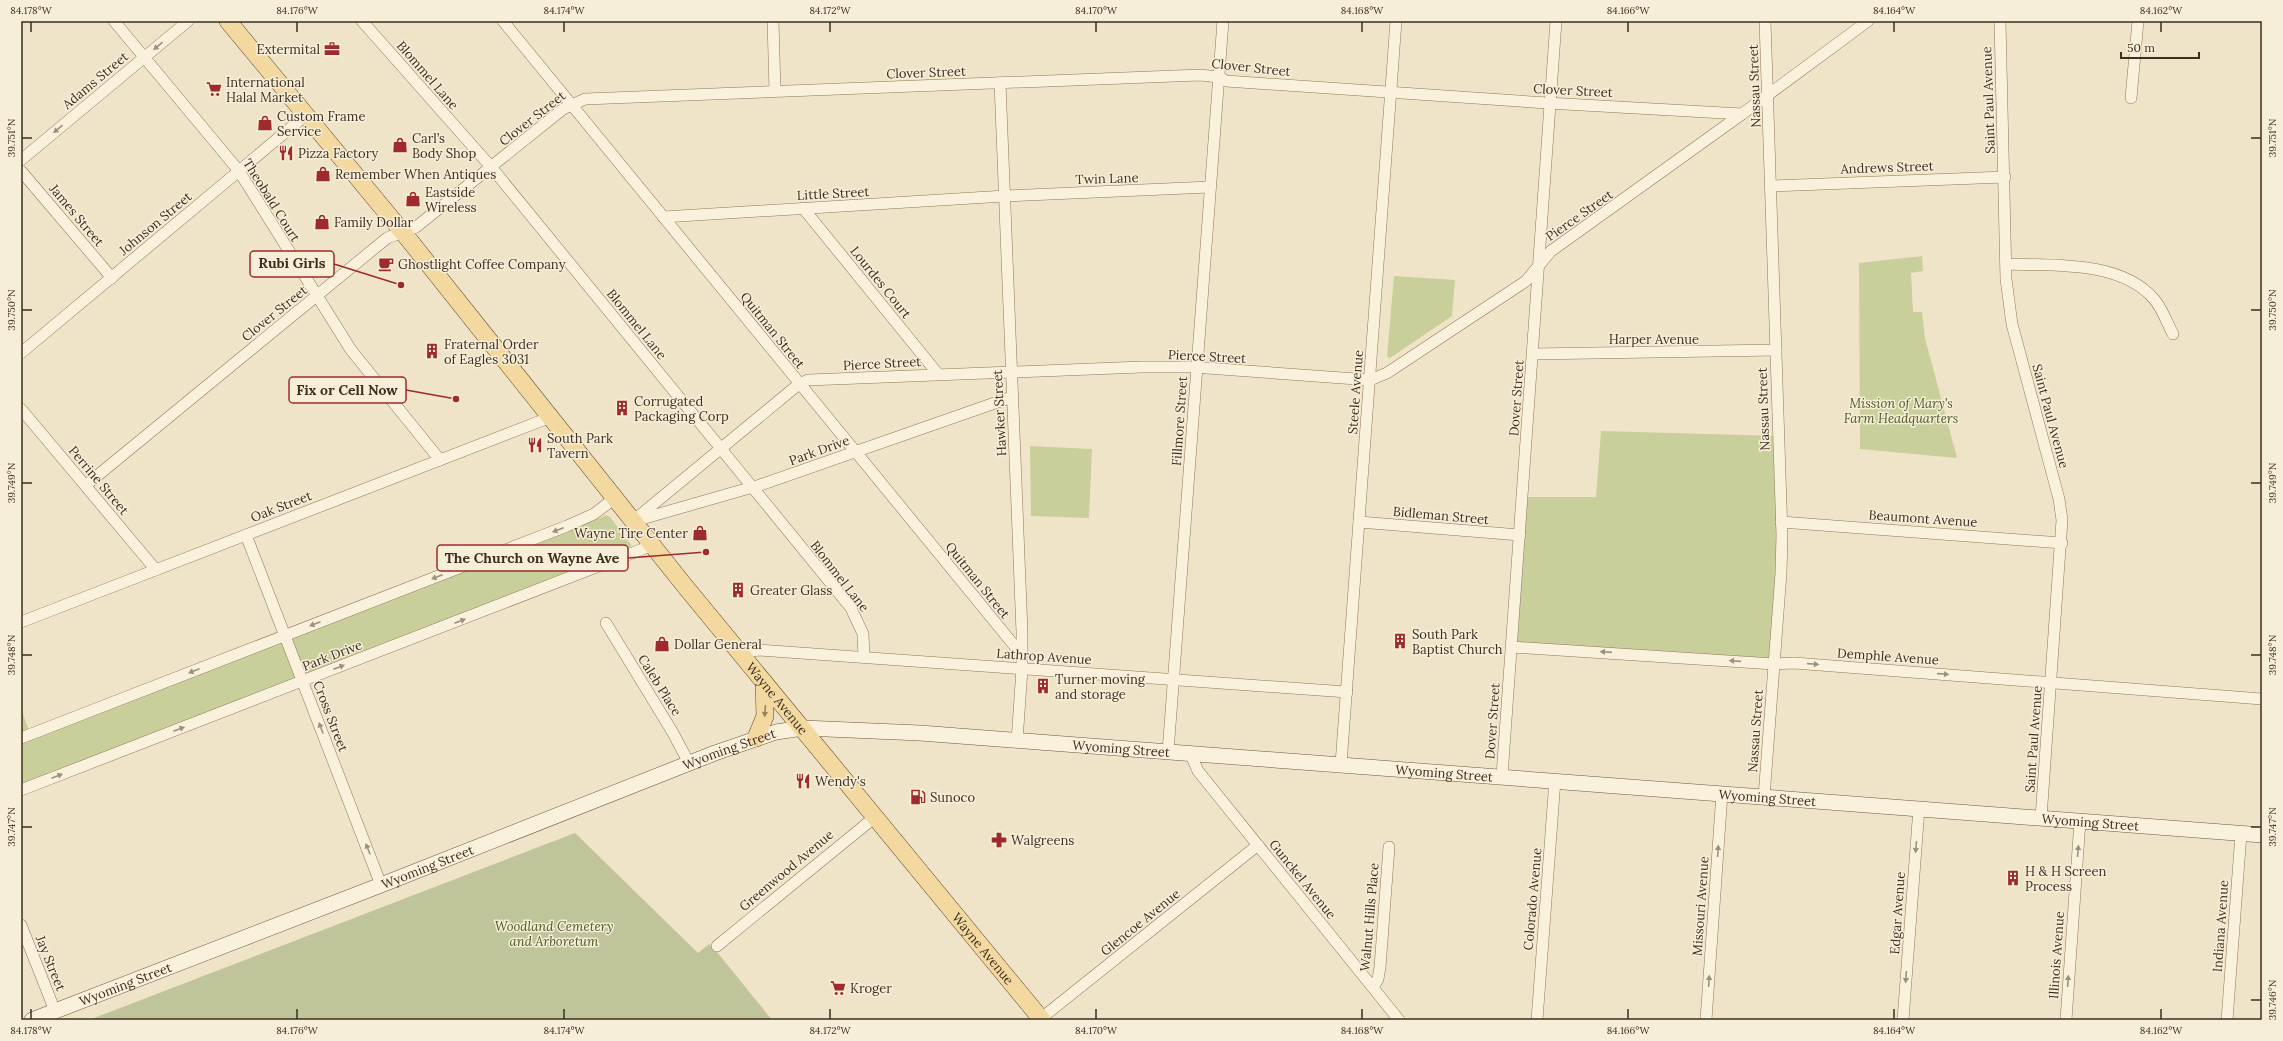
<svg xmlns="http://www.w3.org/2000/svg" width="2283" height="1041" font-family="Lora,serif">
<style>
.green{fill:#c9cf9b}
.cemetery{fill:#bfc49a}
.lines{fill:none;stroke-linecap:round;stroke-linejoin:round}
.street-casing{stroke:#8d765c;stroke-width:12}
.secondary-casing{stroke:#6f573f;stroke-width:16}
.primary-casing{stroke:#5b4430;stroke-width:18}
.street{stroke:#faf1dc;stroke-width:11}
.secondary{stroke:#faf1dc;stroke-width:15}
.primary{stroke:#f3d9a0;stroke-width:17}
.oneway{fill:#9c907e}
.oneway2{fill:#988460}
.ticks{fill:none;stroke:#3d2e20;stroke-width:1.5}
.labels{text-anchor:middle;stroke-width:3;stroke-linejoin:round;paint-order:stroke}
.poi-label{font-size:13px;fill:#3d2e20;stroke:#f7eed8;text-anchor:start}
.street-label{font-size:13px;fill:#3d2e20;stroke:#f7eed8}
.park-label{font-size:13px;font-style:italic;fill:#4d5a26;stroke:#f7eed8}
.leader{fill:none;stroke:#9e2a2b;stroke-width:1.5}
.callout-dot{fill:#9e2a2b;stroke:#f7eed8;stroke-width:1.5}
.callout{fill:#f7eed8;stroke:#9e2a2b;stroke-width:1.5}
.callout-label{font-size:14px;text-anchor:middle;font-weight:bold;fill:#3d2e20}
.neatline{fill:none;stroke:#3d2e20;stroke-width:1.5}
.ticks-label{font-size:10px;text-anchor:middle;fill:#3d2e20}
</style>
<rect width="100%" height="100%" fill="#f0e4c8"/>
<!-- green -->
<g class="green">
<polygon points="1922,256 1923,271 1911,273 1913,312 1922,312 1925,338 1957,458 1860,449 1859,263"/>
<polygon points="1394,276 1455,280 1452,316 1390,358 1387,356"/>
<polygon points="1601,431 1778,436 1774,664 1512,647 1523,497 1596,497"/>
<polygon points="1030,446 1092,449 1089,518 1031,516"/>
<polygon points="594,514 598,519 606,515 610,517 632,546 623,550 621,557 21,790 21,708 30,734"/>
</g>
<!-- cemetery -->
<polygon class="cemetery" points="575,833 698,953 709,944 717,952 772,1020 89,1020"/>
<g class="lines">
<defs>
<g id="street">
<polyline points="114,21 239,171 351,350 440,460"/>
<polyline points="362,21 492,168 851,608 863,634 864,657"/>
<polyline points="503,21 1022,655"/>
<polyline points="773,21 775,91"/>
<polyline points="2000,21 2006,279 2012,324 2059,499 2062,520 2041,818"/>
<polyline points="1000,83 1022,632 1022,669 1017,741"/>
<polyline points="2131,98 2138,21"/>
<polyline points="21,160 188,21"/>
<polyline points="21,171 112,278"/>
<polyline points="1771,186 2005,177"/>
<polyline points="803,208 938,374"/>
<polyline points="663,217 1005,196 1210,187"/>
<path d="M2006,264c47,2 114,-4 148,35 8,9 13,24 19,35"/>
<polyline points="21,353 306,115"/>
<polyline points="1533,354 1776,350"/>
<polyline points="21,409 156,570"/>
<polyline points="86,485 387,238 416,227 563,109 585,99 1200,75 1219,77 1226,81 1547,103 1742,114 1868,21"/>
<polyline points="638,520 760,485 1012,397"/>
<polyline points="633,521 799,384 808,380 1142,367 1193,367 1370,380 1387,373 1526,281 1551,251 1742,114"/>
<polyline points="1359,522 1520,535"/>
<polyline points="1781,522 2062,543"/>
<polyline points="246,535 381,885"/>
<polyline points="21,622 551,417"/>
<polyline points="606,623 673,733 689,763"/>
<polyline points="1512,647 1774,664 1794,663 2262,699"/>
<polyline points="744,658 745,652 759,650 1347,692"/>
<polyline points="21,738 567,526 594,514 616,497"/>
<polyline points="1168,752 1223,21"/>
<polyline points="1190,753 1198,771 1399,1020"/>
<polyline points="1341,764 1396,21"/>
<polyline points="1502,776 1556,21"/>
<polyline points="21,790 653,545"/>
<polyline points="1764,797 1781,573 1782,535 1765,21"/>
<polyline points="21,925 55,1011"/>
<polyline points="717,946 875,817"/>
<polyline points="1373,987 1378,979 1380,967 1389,847"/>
<polyline points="1039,1020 1258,845"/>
<polyline points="1537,1020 1555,780"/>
<polyline points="1706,1020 1722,793"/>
<polyline points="1903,1020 1919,808"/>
<polyline points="2066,1020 2080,821"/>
<polyline points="2227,1020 2241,834"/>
</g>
<g id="secondary">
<path id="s1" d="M32,1020l349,-135 334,-132 61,-21 27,-4 117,5 118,9 1224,93"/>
</g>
<g id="primary">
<path id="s2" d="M228,21l182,220 274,344 358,435"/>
<polyline points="756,738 765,716 764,682"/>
</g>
</defs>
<!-- street casing -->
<use href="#street" class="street-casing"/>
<!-- secondary casing -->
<use href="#secondary" class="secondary-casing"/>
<!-- primary casing -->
<use href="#primary" class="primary-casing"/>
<!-- street -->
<use href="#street" class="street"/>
<!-- secondary -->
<use href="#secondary" class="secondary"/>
<!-- primary -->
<use href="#primary" class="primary"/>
</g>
<!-- one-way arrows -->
<defs><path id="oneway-solid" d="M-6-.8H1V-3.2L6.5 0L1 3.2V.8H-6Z"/></defs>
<g class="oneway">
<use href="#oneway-solid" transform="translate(158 46) rotate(140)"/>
<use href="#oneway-solid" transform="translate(58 129) rotate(140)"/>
<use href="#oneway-solid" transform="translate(558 530) rotate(159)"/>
<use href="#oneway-solid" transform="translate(437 577) rotate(159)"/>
<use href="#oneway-solid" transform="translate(460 621) rotate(-21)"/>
<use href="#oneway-solid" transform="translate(315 624) rotate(159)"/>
<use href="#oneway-solid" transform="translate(1606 652) rotate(-176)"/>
<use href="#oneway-solid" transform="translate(1735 661) rotate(-176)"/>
<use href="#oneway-solid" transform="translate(1813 664) rotate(4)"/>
<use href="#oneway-solid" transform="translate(339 667) rotate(-21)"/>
<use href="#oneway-solid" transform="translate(194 671) rotate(159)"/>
<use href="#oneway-solid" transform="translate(1943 674) rotate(4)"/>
<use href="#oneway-solid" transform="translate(321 728) rotate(-111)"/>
<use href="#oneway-solid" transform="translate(179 729) rotate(-21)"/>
<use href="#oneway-solid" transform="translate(57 776) rotate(-21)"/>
<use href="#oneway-solid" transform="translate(1916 847) rotate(95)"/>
<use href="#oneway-solid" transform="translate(368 849) rotate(-112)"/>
<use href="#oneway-solid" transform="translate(1718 851) rotate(-86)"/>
<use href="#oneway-solid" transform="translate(2078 851) rotate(-85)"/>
<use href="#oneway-solid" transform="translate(1906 977) rotate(94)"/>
<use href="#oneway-solid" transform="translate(1709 981) rotate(-86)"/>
<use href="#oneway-solid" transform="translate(2068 981) rotate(-86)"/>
</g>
<use class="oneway2" href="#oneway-solid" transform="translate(765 711) rotate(94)"/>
<!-- ticks -->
<path class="ticks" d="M31,22v10M297,22v10M564,22v10M830,22v10M1096,22v10M1362,22v10M1628,22v10M1894,22v10M2161,22v10M22,138h10M2251,138h10M22,310h10M2251,310h10M22,483h10M2251,483h10M22,655h10M2251,655h10M22,827h10M2251,827h10M2251,1000h10M31,1009v10M297,1009v10M564,1009v10M830,1009v10M1096,1009v10M1362,1009v10M1628,1009v10M1894,1009v10M2161,1009v10"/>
<!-- icons -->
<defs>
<symbol id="office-bare" viewBox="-9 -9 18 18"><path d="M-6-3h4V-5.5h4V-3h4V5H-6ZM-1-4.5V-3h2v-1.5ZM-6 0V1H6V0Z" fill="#9e2a2b" stroke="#f7eed8" stroke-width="2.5" paint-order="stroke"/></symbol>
<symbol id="supermarket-bare" viewBox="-9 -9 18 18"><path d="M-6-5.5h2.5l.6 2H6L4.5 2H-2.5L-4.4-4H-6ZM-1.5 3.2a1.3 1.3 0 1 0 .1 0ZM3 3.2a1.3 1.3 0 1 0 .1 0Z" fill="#9e2a2b" stroke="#f7eed8" stroke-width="2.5" paint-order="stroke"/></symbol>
<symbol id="shop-bare" viewBox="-9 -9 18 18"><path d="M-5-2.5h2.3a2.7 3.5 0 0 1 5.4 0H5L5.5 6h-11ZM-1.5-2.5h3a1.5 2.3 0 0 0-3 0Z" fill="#9e2a2b" stroke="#f7eed8" stroke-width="2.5" paint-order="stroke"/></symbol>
<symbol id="restaurant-bare" viewBox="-9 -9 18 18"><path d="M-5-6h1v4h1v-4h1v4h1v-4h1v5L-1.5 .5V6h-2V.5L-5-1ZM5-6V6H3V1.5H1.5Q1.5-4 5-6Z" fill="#9e2a2b" stroke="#f7eed8" stroke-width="2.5" paint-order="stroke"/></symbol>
<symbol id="cafe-bare" viewBox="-9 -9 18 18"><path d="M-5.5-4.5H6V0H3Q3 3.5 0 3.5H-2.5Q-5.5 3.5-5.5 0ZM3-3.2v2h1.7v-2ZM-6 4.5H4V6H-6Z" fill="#9e2a2b" stroke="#f7eed8" stroke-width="2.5" paint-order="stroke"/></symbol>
<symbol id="building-bare" viewBox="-9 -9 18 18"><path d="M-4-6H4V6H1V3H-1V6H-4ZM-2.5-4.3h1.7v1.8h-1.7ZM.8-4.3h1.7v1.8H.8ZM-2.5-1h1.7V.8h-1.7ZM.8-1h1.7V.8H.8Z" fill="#9e2a2b" stroke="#f7eed8" stroke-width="2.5" paint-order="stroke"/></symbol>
<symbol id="fuel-bare" viewBox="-9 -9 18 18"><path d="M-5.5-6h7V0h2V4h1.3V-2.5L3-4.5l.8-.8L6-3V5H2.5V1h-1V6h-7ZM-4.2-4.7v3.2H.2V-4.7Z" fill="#9e2a2b" stroke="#f7eed8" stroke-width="2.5" paint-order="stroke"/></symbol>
<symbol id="pharmacy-bare" viewBox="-9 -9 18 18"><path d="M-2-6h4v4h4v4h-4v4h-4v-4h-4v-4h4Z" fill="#9e2a2b" stroke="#f7eed8" stroke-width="2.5" paint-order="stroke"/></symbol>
</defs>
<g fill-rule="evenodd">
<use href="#office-bare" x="321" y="38" width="22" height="22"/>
<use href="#supermarket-bare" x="203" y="78" width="22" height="22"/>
<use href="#shop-bare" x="254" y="112" width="22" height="22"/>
<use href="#shop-bare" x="389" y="134" width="22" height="22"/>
<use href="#restaurant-bare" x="275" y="142" width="22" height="22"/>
<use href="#shop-bare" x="312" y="163" width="22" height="22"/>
<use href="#shop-bare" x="402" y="188" width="22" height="22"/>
<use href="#shop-bare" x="311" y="211" width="22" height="22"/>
<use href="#cafe-bare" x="375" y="253" width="22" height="22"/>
<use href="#building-bare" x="421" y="340" width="22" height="22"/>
<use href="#building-bare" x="611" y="397" width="22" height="22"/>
<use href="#restaurant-bare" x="524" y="434" width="22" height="22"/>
<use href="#shop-bare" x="689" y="522" width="22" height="22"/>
<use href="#building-bare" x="727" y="579" width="22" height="22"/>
<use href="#building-bare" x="1389" y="630" width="22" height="22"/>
<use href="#shop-bare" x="651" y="633" width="22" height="22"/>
<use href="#building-bare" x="1032" y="675" width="22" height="22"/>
<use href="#restaurant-bare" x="792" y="770" width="22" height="22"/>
<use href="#fuel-bare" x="907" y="786" width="22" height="22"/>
<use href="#pharmacy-bare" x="988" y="829" width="22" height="22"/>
<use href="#building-bare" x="2002" y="867" width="22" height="22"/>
<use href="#supermarket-bare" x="827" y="977" width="22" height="22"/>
</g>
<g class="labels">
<!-- poi labels -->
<g class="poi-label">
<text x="320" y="54" text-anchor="end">Extermital</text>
<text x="226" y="87">International<tspan x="226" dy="15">Halal Market</tspan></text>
<text x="277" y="121">Custom Frame<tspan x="277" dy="15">Service</tspan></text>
<text x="412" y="143">Carl’s<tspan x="412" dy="15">Body Shop</tspan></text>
<text x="298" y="158">Pizza Factory</text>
<text x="335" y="179">Remember When Antiques</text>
<text x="425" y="197">Eastside<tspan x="425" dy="15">Wireless</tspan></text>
<text x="334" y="227">Family Dollar</text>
<text x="398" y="269">Ghostlight Coffee Company</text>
<text x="444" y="349">Fraternal Order<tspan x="444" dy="15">of Eagles 3031</tspan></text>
<text x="634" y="406">Corrugated<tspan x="634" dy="15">Packaging Corp</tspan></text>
<text x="547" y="443">South Park<tspan x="547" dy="15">Tavern</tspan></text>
<text x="688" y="538" text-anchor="end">Wayne Tire Center</text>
<text x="750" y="595">Greater Glass</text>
<text x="1412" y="639">South Park<tspan x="1412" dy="15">Baptist Church</tspan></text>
<text x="674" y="649">Dollar General</text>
<text x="1055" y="684">Turner moving<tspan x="1055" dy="15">and storage</tspan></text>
<text x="815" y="786">Wendy's</text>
<text x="930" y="802">Sunoco</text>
<text x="1011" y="845">Walgreens</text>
<text x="2025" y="876">H &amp; H Screen<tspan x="2025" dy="15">Process</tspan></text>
<text x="850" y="993">Kroger</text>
</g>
<!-- street labels -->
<g class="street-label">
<text transform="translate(1251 67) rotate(6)" y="5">Clover Street</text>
<text transform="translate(926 72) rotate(-2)" y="5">Clover Street</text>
<text transform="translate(428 75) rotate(49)" y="5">Blommel Lane</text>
<text transform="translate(95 80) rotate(-40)" y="5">Adams Street</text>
<text transform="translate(1754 86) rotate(-92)" y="5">Nassau Street</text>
<text transform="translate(1573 90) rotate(3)" y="5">Clover Street</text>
<text transform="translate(1988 100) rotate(-92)" y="5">Saint Paul Avenue</text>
<text transform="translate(532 118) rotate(-38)" y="5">Clover Street</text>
<text transform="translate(1887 167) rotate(-2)" y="5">Andrews Street</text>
<text transform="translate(1107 178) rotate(-2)" y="5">Twin Lane</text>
<text transform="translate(833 193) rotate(-3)" y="5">Little Street</text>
<text transform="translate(272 200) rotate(58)" y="5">Theobald Court</text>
<text transform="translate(77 215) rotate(50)" y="5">James Street</text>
<text transform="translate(1579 215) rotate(-35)" y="5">Pierce Street</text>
<text transform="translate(155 223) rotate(-40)" y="5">Johnson Street</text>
<text transform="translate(881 282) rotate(51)" y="5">Lourdes Court</text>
<text transform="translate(274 313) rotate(-39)" y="5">Clover Street</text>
<text transform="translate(637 324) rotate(51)" y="5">Blommel Lane</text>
<text transform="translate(773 330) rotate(51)" y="5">Quitman Street</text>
<text x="1654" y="344">Harper Avenue</text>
<text transform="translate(1207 356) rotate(3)" y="5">Pierce Street</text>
<text transform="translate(882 363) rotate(-3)" y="5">Pierce Street</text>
<text transform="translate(1355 392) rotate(-86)" y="5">Steele Avenue</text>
<text transform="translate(1516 398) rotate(-86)" y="5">Dover Street</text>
<text transform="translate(1763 409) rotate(-92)" y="5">Nassau Street</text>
<text transform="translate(999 413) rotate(-93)" y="5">Hawker Street</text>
<text transform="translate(2051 416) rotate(75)" y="5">Saint Paul Avenue</text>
<text transform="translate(1179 421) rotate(-86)" y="5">Fillmore Street</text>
<text transform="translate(819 450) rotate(-20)" y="5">Park Drive</text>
<text transform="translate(99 480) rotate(50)" y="5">Perrine Street</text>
<text transform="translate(281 506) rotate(-21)" y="5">Oak Street</text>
<text transform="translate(1441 515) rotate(5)" y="5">Bidleman Street</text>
<text transform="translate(1923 518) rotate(4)" y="5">Beaumont Avenue</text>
<text transform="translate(840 576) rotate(52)" y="5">Blommel Lane</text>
<text transform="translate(978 580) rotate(51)" y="5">Quitman Street</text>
<text transform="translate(332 655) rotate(-21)" y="5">Park Drive</text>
<text transform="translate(1044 656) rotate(4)" y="5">Lathrop Avenue</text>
<text transform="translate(1888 656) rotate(4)" y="5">Demphle Avenue</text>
<text transform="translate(660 685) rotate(58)" y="5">Caleb Place</text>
<text dy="5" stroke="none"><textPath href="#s2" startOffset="872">Wayne Avenue</textPath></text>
<text transform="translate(331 716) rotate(69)" y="5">Cross Street</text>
<text transform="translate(1492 721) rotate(-86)" y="5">Dover Street</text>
<text transform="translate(1755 731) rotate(-86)" y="5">Nassau Street</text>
<text transform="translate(2033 739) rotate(-86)" y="5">Saint Paul Avenue</text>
<text dy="5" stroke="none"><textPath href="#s1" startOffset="1144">Wyoming Street</textPath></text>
<text dy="5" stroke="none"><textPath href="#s1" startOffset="748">Wyoming Street</textPath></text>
<text dy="5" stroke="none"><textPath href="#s1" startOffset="1468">Wyoming Street</textPath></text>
<text dy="5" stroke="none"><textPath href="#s1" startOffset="1792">Wyoming Street</textPath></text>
<text dy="5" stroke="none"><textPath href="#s1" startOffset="2116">Wyoming Street</textPath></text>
<text dy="5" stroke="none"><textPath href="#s1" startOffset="424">Wyoming Street</textPath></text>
<text transform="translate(786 870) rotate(-40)" y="5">Greenwood Avenue</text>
<text transform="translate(1303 879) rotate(51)" y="5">Gunckel Avenue</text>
<text transform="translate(1532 899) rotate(-85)" y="5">Colorado Avenue</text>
<text transform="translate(1700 906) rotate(-86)" y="5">Missouri Avenue</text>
<text transform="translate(1897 913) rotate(-86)" y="5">Edgar Avenue</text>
<text transform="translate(1369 917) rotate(-85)" y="5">Walnut Hills Place</text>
<text transform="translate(1140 922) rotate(-39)" y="5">Glencoe Avenue</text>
<text transform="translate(2220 926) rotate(-86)" y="5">Indiana Avenue</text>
<text dy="5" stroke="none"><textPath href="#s2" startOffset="1196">Wayne Avenue</textPath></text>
<text transform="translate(2056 955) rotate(-86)" y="5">Illinois Avenue</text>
<text transform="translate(51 963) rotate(68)" y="5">Jay Street</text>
<text dy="5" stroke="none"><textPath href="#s1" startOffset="100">Wyoming Street</textPath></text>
</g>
<!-- park labels -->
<g class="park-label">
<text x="1901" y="408">Mission of Mary’s<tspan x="1901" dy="15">Farm Headquarters</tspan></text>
<text x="554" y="931">Woodland Cemetery<tspan x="554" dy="15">and Arboretum</tspan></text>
</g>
</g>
<!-- callouts -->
<path class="leader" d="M401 285L334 264M456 399L406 390M706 552L628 558"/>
<g class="callout-dot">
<circle cx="401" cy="285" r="4"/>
<circle cx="456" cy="399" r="4"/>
<circle cx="706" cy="552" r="4"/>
</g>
<g class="callout">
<rect x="250" y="251" width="84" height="26" rx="4"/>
<rect x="289" y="377" width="117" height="26" rx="4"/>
<rect x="437" y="545" width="191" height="26" rx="4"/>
</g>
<g class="callout-label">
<text x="292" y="268">Rubi Girls</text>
<text x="347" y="395">Fix or Cell Now</text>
<text x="532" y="563">The Church on Wayne Ave</text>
</g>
<!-- border -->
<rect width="2283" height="1041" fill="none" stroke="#f7eed8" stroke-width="44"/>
<!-- scale -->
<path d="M2121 52v6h78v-6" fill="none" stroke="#3d2e20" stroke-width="2"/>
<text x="2127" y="52" font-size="12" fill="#3d2e20" stroke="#f7eed8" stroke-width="3" paint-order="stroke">50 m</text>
<rect x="22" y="22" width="2239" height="997" class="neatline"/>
<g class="ticks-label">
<text x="31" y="14">84.178°W</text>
<text x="297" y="14">84.176°W</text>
<text x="564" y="14">84.174°W</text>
<text x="830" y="14">84.172°W</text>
<text x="1096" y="14">84.170°W</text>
<text x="1362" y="14">84.168°W</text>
<text x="1628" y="14">84.166°W</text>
<text x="1894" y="14">84.164°W</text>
<text x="2161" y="14">84.162°W</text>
<text transform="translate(11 138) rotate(-90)" y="4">39.751°N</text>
<text transform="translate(2272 138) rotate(-90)" y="4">39.751°N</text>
<text transform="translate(11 310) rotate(-90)" y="4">39.750°N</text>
<text transform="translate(2272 310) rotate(-90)" y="4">39.750°N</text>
<text transform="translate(11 483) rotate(-90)" y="4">39.749°N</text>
<text transform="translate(2272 483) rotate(-90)" y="4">39.749°N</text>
<text transform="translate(11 655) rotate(-90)" y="4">39.748°N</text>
<text transform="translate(2272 655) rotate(-90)" y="4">39.748°N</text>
<text transform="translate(11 827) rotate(-90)" y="4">39.747°N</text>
<text transform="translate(2272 827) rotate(-90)" y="4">39.747°N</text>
<text transform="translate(2272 1000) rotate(-90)" y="4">39.746°N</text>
<text x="31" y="1034">84.178°W</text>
<text x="297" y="1034">84.176°W</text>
<text x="564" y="1034">84.174°W</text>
<text x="830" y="1034">84.172°W</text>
<text x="1096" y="1034">84.170°W</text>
<text x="1362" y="1034">84.168°W</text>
<text x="1628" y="1034">84.166°W</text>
<text x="1894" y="1034">84.164°W</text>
<text x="2161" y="1034">84.162°W</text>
</g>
</svg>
